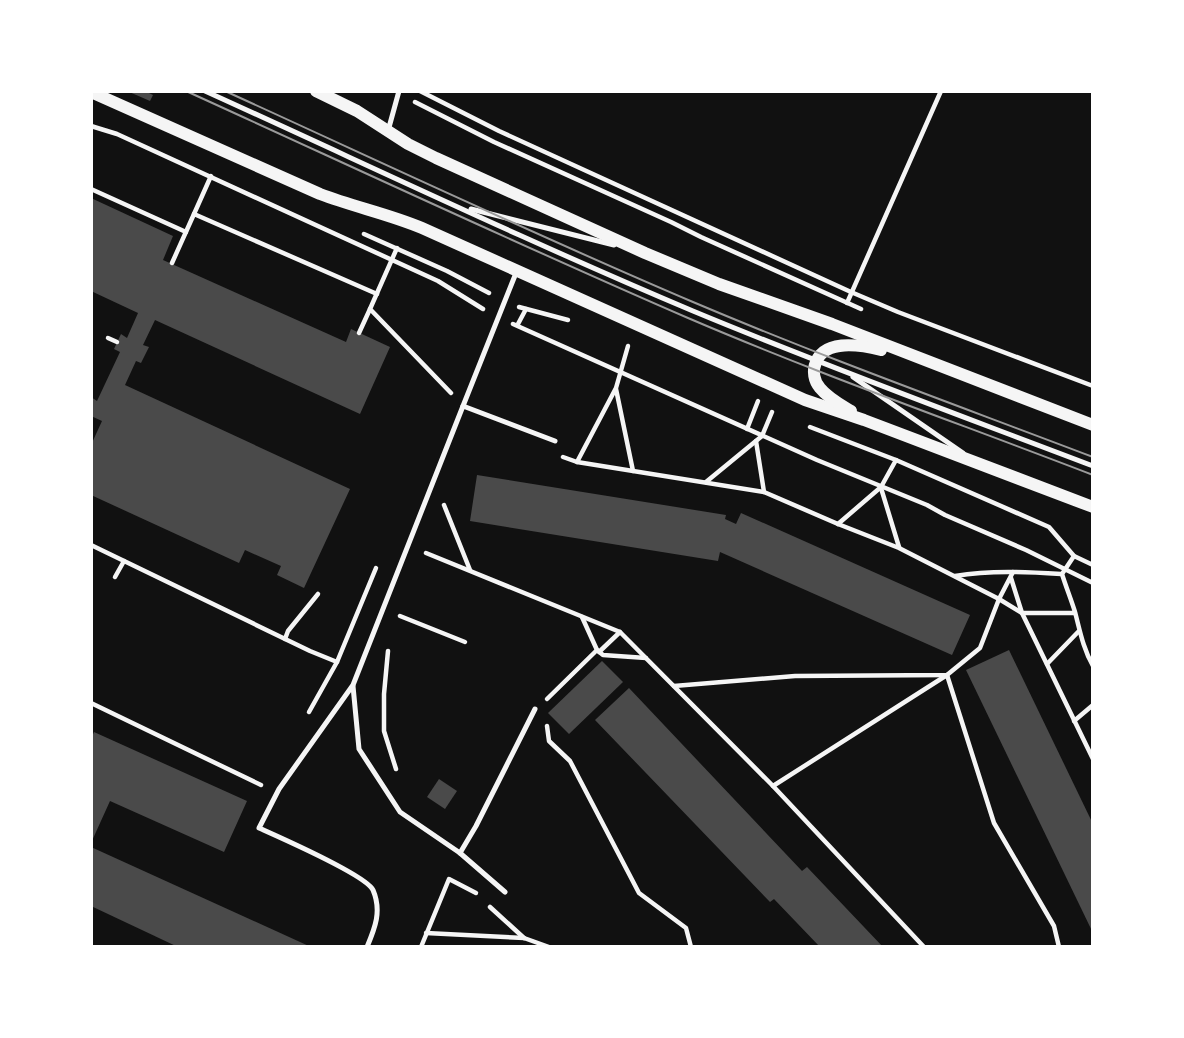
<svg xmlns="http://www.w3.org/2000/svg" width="1184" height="1038" font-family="Helvetica,sans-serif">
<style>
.building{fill:#4a4a4a}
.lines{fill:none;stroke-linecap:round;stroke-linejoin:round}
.path{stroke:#f5f5f5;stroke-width:4.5}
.service{stroke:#f5f5f5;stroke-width:5}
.tertiary{stroke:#f5f5f5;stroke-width:12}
.tram{stroke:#9a9a9a;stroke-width:2}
</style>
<rect width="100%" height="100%" fill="#111"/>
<!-- building -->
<g class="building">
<polygon points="127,91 145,91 153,95 150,101"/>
<polygon points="91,198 173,236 163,260 346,342 351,329 390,347 360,414 155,320 143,345 149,347 141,363 136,361 125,385 350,489 304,588 277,575 281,566 245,550 239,563 91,495 91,445 102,421 91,416 91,397 97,401 120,352 114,349 121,334 127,338 138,313 91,291"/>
<polygon points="477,475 726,515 725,519 736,524 741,513 970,615 952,655 720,552 718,561 470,521"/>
<polygon points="1009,650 1093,824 1093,933 966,670"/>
<polygon points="602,661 623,682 569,734 548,713"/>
<polygon points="629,688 802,871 807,867 883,947 820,947 774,899 770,902 595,720"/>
<polygon points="94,732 247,801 224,852 110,801 91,843 91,739"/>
<polygon points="439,779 457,791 445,809 427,797"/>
<polygon points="91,847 311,947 178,947 91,906"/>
</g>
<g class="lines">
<!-- path -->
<g class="path">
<polyline points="420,91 499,131 851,292 898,312 1093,386"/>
<polyline points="415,102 494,142 671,222 701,237 861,309"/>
<polyline points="91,126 117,134 438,281 483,309"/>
<polyline points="91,189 186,232"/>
<polyline points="194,214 211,176"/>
<polyline points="364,234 447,271 489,293"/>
<polyline points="397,248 370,309 451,393"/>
<polyline points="172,263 194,214 377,294"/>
<polyline points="847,303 941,91"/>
<polyline points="519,307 568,320"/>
<polyline points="513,324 817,460 927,505 945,515 1026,550 1093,583"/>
<polyline points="518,324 526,309"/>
<polyline points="359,333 370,309"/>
<polyline points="108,338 117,342"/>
<polyline points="616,389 633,471"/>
<polyline points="810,427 896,460 1049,527 1074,556 1093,565"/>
<polyline points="747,429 758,401"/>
<polyline points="756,441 764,492"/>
<polyline points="563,457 577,462 764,492 838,524 899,548 999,599 1022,613 1093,759"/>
<polyline points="577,462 616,388 628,346"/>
<polyline points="706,482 762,436 772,412"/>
<polyline points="881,488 899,547"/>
<polyline points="444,505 470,570"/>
<polyline points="838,524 881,487 896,460"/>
<polyline points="91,545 310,651 337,662"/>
<polyline points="426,553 620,632 773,786 924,947"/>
<path d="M1074,556l-12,18c4,13 9,25 13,38 5,19 8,36 18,54"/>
<path d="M955,576c36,-6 71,-4 107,-2"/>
<polyline points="115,577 124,561"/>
<polyline points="1011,578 1022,613 1075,613"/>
<polyline points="400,616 465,642"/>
<polyline points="582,617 597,650"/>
<polyline points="285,639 288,631 318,594"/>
<polyline points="388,651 384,694 384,731 396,769"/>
<polyline points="599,652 620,632"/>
<polyline points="1047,664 1078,632"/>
<polyline points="674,686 795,676 947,675 980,648 999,599 1013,572"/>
<polyline points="547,699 597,650 603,655 646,658"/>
<polyline points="91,703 261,785"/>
<polyline points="309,712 337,662 376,568"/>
<polyline points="1074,721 1093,705"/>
<polyline points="547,726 549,741 570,761 639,893 686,928 691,947"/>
<polyline points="773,786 947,675 994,823 1054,926 1059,947"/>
<polyline points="490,907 524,938"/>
<polyline points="426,933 524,938 549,947"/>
<polyline points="421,947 449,879 476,893"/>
</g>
<!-- service -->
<g class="service">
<path d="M205,91c163,74 324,151 488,220 132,55 266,104 400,155"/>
<polyline points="388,131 399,91"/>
<polyline points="471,209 614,245"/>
<polyline points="853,377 963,453"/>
<polyline points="463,406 516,273"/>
<polyline points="353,686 359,749 400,812 460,853 505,892"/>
<polyline points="460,853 476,826 535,709"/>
<path d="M367,947c8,-19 15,-36 6,-57 -7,-15 -94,-53 -114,-62l20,-39 74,-104 110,-279 92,35"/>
</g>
<!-- tertiary -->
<g class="tertiary">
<polyline points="316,91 357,111 408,144 436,158 645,253 719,284 832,324 1093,425"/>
<path d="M91,92l229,102c34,13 69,20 102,34l383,172 59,20 229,87"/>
<path d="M851,411c-10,-6 -23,-13 -31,-23 -6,-7 -8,-17 -4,-26 9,-23 45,-17 65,-12"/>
</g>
<!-- tram -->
<g class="tram">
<path d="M186,91c167,76 333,154 502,227 133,57 270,105 405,157"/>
<path d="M225,91c156,71 310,144 468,211 132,56 266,104 400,155"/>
</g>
</g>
<!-- border -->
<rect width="1184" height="1038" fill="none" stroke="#ffffff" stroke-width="186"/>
</svg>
